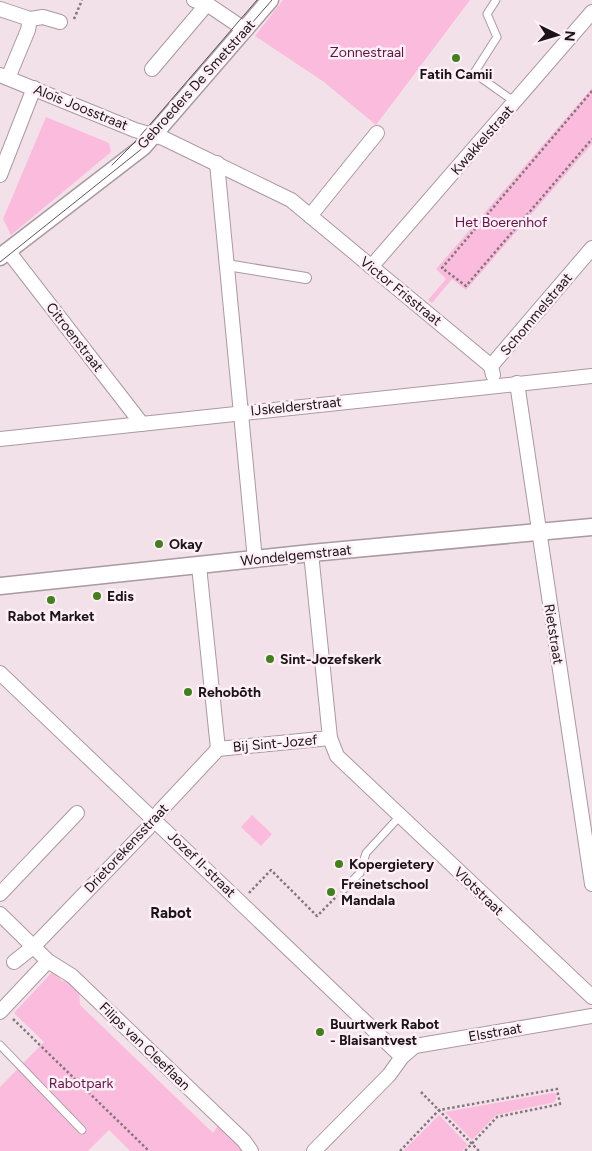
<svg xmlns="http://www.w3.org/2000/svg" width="592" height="1151" font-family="Figtree,sans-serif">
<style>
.green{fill:#fbbbdc}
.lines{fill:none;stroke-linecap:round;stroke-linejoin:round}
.service-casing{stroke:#a999a1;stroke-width:9}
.pedestrian-casing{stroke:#a999a1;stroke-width:12}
.minor-casing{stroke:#a999a1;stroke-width:16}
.tertiary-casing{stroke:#a999a1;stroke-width:19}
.path{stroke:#83777d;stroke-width:2.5;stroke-dasharray:2.5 2.5;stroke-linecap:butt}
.service{stroke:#fff;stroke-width:7}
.pedestrian{stroke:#fff;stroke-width:10}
.minor{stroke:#fff;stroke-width:14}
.tertiary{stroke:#fff;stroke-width:16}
.tram{stroke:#5d5358;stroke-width:1}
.poi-dot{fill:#427f1d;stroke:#feeff6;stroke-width:2}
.labels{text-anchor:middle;stroke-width:5;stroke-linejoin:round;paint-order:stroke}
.park-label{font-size:14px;fill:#621245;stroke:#feeff6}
.poi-label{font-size:14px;font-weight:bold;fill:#1a1417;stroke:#feeff6;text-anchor:start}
.street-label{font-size:14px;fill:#1a1417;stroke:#feeff6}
.neighbourhood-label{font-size:15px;font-weight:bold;fill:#1a1417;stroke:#feeff6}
</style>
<rect width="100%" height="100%" fill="#f3e1ea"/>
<!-- green -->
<g class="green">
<polygon points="283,0 470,0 376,125 324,82 255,36"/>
<polygon points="592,88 592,144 466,290 452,279 432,303 428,300 446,279 436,269"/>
<polygon points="46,117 109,143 111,152 11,235 3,219"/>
<polygon points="252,815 272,834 261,846 241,827"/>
<polygon points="53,971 62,981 73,982 79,989 80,1005 213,1133 219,1124 243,1148 243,1151 130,1151 109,1130 88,1151 0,1151 0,1087 44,1042 14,1013"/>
<polygon points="552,1093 557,1094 555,1102 496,1115 472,1140 445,1112"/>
<polygon points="439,1115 468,1145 462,1151 403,1151"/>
</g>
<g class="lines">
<defs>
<g id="service">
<polyline points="496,0 487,14 497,37 474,73 515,102"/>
<polyline points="344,889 360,873 366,853 400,816"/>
<polyline points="0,1045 82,1130"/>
</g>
<polyline id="pedestrian" points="227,265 306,278"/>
<g id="minor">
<polyline points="194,0 207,4 244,29"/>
<polyline points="0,9 30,19 43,17 60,22"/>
<polyline points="152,69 207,4"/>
<polyline points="0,75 135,130 163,138 291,200 491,366"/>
<polyline points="8,78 28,30 30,19"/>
<polyline points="217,163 255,560"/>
<polyline points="0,175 34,88"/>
<polyline points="310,216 377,133"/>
<polyline points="8,251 142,424"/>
<polyline points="371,267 592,12"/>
<polyline points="493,375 491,366 592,248"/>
<polyline points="517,383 592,884"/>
<polyline points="0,439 592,376"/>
<polyline points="199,566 218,749 330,738 311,553"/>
<polyline points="0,673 402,1057"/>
<polyline points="330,738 337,756 592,997"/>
<polyline points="0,894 77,813"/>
<polyline points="0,914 48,961 72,976 244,1141 251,1151"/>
<polyline points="14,962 33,947 148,828 160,811 218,749"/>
<polyline points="0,1012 48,961"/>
<polyline points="314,1151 389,1075 402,1057 415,1046 592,1016"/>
</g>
<g id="tertiary">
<polyline points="0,257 143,147 270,0"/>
<polyline points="0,586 311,553 592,527"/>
</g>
</defs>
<!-- service casing -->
<use href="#service" class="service-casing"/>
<!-- pedestrian casing -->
<use href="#pedestrian" class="pedestrian-casing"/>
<!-- minor casing -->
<use href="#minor" class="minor-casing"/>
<!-- tertiary casing -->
<use href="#tertiary" class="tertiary-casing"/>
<!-- path -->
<g class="path">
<polyline points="74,19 82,0"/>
<polyline points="592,91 442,268 466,286 592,139"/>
<polyline points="249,893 271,870 317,916 337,896"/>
<polyline points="13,1019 149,1151"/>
<polyline points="421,1092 479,1151"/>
<polyline points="400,1151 439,1110 557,1089 560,1104 497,1117 465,1151"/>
</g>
<!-- service -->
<use href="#service" class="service"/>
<!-- pedestrian -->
<use href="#pedestrian" class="pedestrian"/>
<!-- minor -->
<use href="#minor" class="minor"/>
<!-- tertiary -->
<use href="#tertiary" class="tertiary"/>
<!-- tram -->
<g class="tram">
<polyline points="112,165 134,143 257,0"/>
<polyline points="0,262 144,147 272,0"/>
</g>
</g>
<!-- markers -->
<g class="poi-dot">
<circle cx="456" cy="58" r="5"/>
<circle cx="159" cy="544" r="5"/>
<circle cx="97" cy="596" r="5"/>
<circle cx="51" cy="600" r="5"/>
<circle cx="270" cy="659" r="5"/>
<circle cx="188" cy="692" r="5"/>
<circle cx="339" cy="864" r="5"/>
<circle cx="331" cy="892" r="5"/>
<circle cx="320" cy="1032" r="5"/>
</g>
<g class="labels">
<!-- park labels -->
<g class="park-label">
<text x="367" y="57">Zonnestraal</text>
<text x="501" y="227">Het Boerenhof</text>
<text x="81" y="1088">Rabotpark</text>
</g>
<!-- poi labels -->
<g class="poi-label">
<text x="456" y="79" text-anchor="middle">Fatih Camii</text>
<text x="169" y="549">Okay</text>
<text x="107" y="601">Edis</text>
<text x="51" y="621" text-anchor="middle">Rabot Market</text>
<text x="280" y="664">Sint-Jozefskerk</text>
<text x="198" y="697">Rehobôth</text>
<text x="349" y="869">Kopergietery</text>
<text x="341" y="889">Freinetschool<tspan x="341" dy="16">Mandala</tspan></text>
<text x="330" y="1029">Buurtwerk Rabot<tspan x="330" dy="16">- Blaisantvest</tspan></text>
</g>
<!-- street labels -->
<g class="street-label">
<text transform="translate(196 84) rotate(-48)" y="5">Gebroeders De Smetstraat</text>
<text transform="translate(81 107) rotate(22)" y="5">Aloïs Joosstraat</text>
<text transform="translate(482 140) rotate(-49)" y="5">Kwakkelstraat</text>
<text transform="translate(401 291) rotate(39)" y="5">Victor Frisstraat</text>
<text transform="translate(536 314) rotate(-50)" y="5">Schommelstraat</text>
<text transform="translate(75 337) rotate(52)" y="5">Citroenstraat</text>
<text transform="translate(296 406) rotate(-6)" y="5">IJskelderstraat</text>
<text transform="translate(296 555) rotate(-6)" y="5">Wondelgemstraat</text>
<text transform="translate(554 634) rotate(81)" y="5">Rietstraat</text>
<text transform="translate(275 743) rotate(-5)" y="5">Bij Sint-Jozef</text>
<text transform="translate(126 848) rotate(-47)" y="5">Drietorekensstraat</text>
<text transform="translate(202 864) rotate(44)" y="5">Jozef II-straat</text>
<text transform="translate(479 891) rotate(44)" y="5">Vlotstraat</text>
<text transform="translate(495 1032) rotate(-10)" y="5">Elsstraat</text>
<text transform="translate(145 1046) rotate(44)" y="5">Filips van Cleeflaan</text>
</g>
<!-- neighbourhood labels -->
<g class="neighbourhood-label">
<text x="171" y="918">Rabot</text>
</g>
</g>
<!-- north arrow -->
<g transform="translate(557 35) rotate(95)" stroke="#feeff6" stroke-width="4" paint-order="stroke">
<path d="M0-4L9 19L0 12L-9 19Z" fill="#1a1417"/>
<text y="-8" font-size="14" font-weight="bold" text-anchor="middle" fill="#1a1417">N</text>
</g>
</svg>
